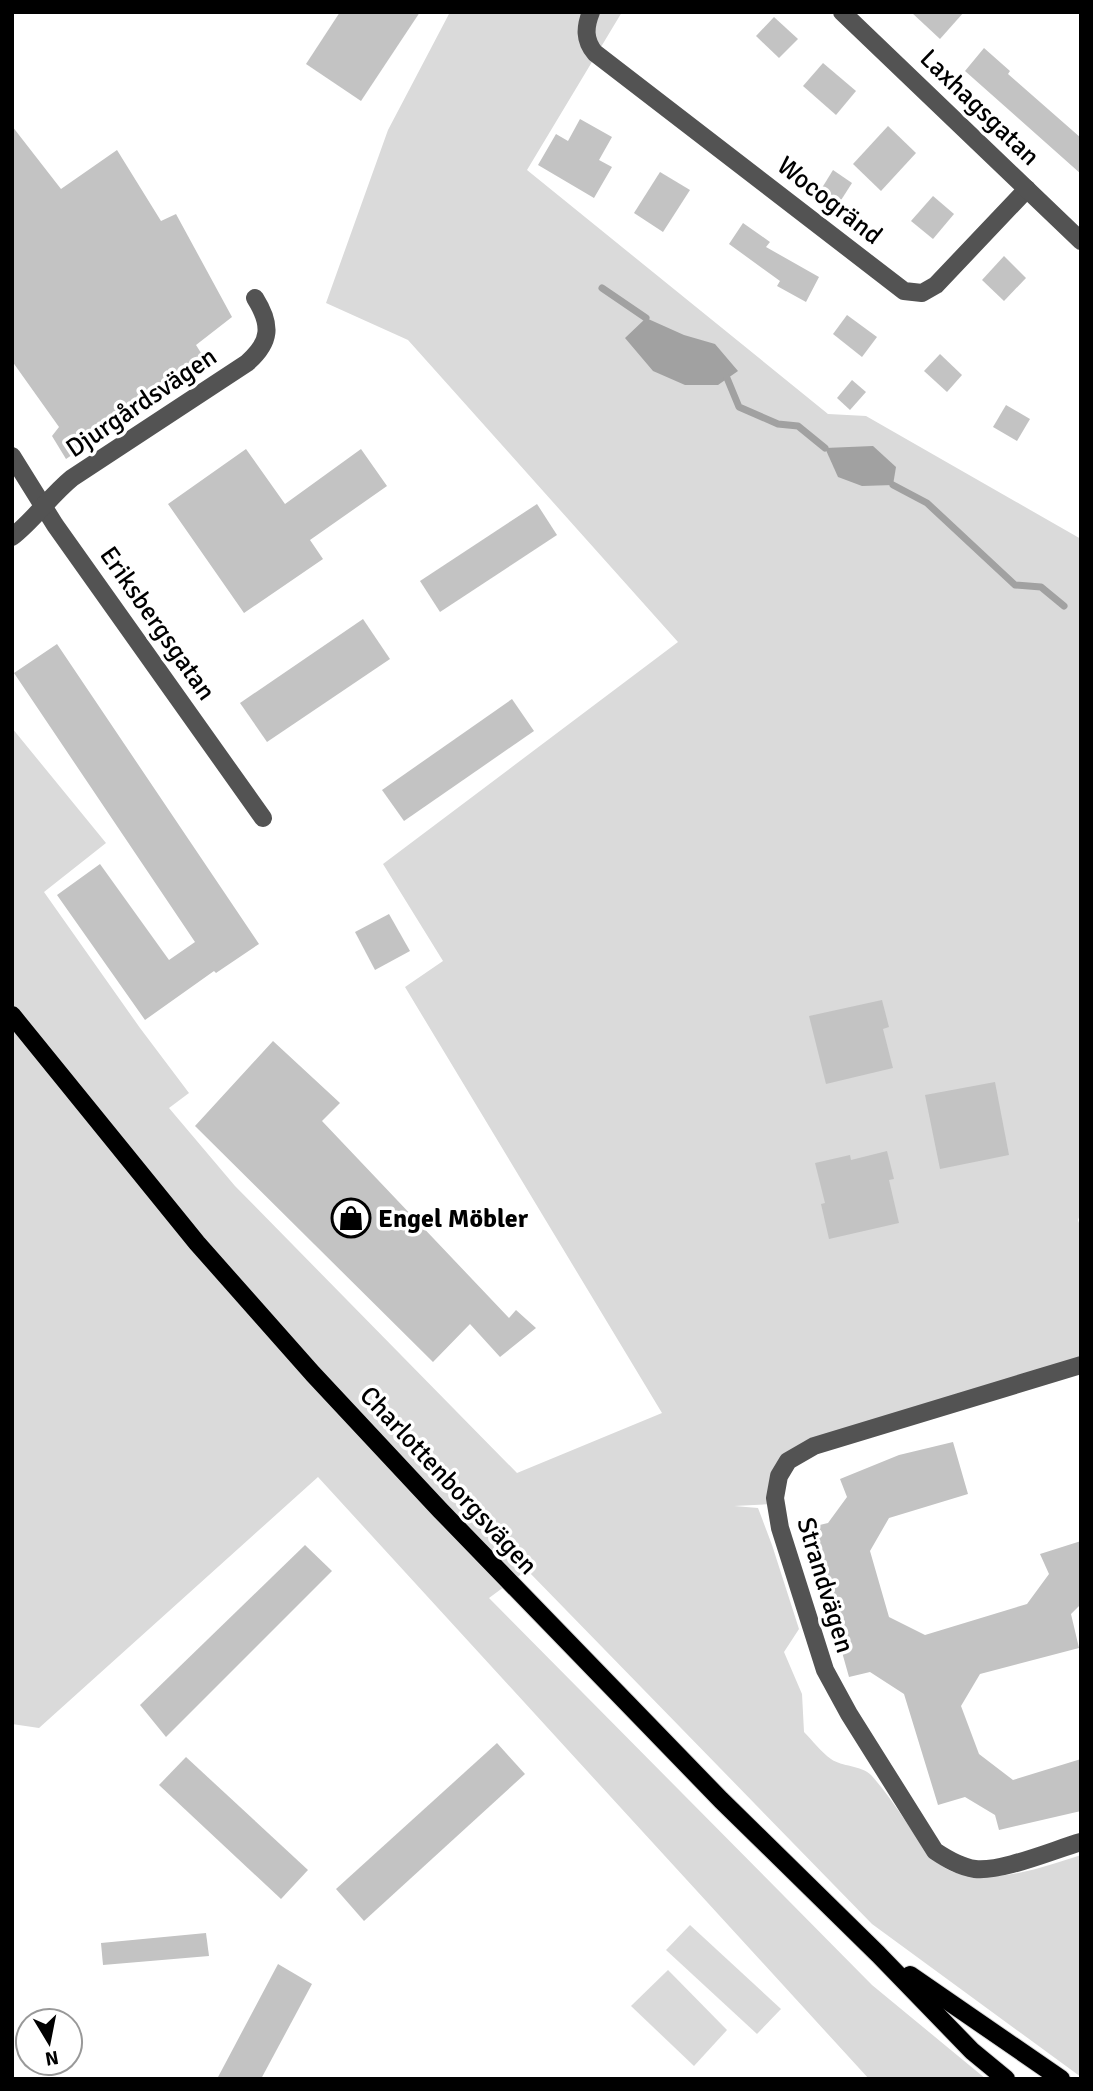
<svg xmlns="http://www.w3.org/2000/svg" width="1093" height="2091" font-family="Signika,sans-serif">
<style>
.green{fill:#dadada}
.water{fill:#a1a1a1}
.lines{fill:none;stroke-linecap:round;stroke-linejoin:round}
.stream{stroke:#a1a1a1;stroke-width:7}
.building{fill:#c3c3c3}
.major-casing{stroke:#dbdbdb;stroke-width:20}
.minor{stroke:#535353;stroke-width:18}
.major{stroke:#000;stroke-width:18}
.labels{text-anchor:middle;stroke-width:7;stroke-linejoin:round;paint-order:stroke}
.street-label{font-size:26px;fill:#000;stroke:#fff}
.poi-label{font-size:26px;font-weight:bold;fill:#000;stroke:#fff;text-anchor:start}
</style>
<rect width="100%" height="100%" fill="#fff"/>
<!-- green -->
<g class="green">
<path d="M450,12h172l-95,158 301,244 38,2 215,123v673l-3,8 3,9v142l-293,90 -15,43 -39,2 24,2 14,37 27,84 -15,23 18,42 2,38c9,9 17,20 27,27 11,8 30,6 40,16 23,25 39,56 61,82 33,39 109,11 149,-2v222l-209,-153 -345,-354 -38,28 383,387 114,94h-117l-551,-602 -279,251 -27,-4v-996l94,115 -62,49 96,136 49,65 -20,15 66,78 282,287 145,-60 -257,-426 38,-26 -60,-97 295,-222 -270,-302 -82,-37 62,-173z"/>
<polygon points="690,1925 781,2009 757,2034 666,1950"/>
<polygon points="668,1970 727,2030 694,2066 631,2006"/>
</g>
<!-- water -->
<g class="water">
<polygon points="646,318 684,335 715,344 738,371 718,385 685,385 653,371 625,338"/>
<polygon points="873,446 896,467 893,485 862,486 838,477 825,448"/>
</g>
<g class="lines">
<!-- stream -->
<g class="stream">
<polyline points="602,288 646,318"/>
<polyline points="727,378 739,407 778,424 798,426 825,448"/>
<polyline points="893,485 927,503 1015,585 1041,587 1064,606"/>
</g>
</g>
<!-- building -->
<g class="building">
<polygon points="340,12 420,12 361,101 306,64"/>
<polygon points="911,12 964,12 940,39"/>
<polygon points="774,17 798,39 779,58 756,36"/>
<polygon points="984,48 1010,71 1008,74 1081,138 1081,174 965,71"/>
<polygon points="823,63 856,91 836,115 803,86"/>
<polygon points="580,119 612,137 599,160 612,167 594,198 538,165 556,134 568,141"/>
<polygon points="12,126 61,189 117,150 161,221 176,214 232,317 196,345 208,364 66,459 52,436 59,427 12,361"/>
<polygon points="888,126 916,153 881,191 853,164"/>
<polygon points="833,170 852,183 836,208 817,196"/>
<polygon points="660,172 690,190 663,232 634,213"/>
<polygon points="933,196 954,214 933,239 911,221"/>
<polygon points="743,223 770,242 766,247 819,277 806,302 777,286 780,281 729,244"/>
<polygon points="1004,256 1026,278 1004,301 982,280"/>
<polygon points="847,315 877,337 862,357 833,334"/>
<polygon points="940,354 962,375 947,392 924,371"/>
<polygon points="852,380 866,392 850,410 837,398"/>
<polygon points="1006,405 1030,419 1017,441 993,427"/>
<polygon points="246,449 285,504 361,449 387,486 310,540 323,559 244,613 168,504"/>
<polygon points="537,504 557,535 440,612 420,581"/>
<polygon points="363,619 390,659 267,742 240,703"/>
<polygon points="57,644 259,944 216,973 214,971 145,1020 57,895 100,864 169,960 195,942 14,673"/>
<polygon points="512,699 534,731 404,821 382,790"/>
<polygon points="389,914 410,951 375,970 355,932"/>
<polygon points="882,1000 889,1027 883,1029 893,1068 826,1084 809,1016"/>
<polygon points="273,1041 340,1103 322,1121 509,1318 516,1310 536,1328 500,1357 470,1324 433,1362 195,1126"/>
<polygon points="995,1082 1009,1155 940,1169 925,1095"/>
<polygon points="887,1151 894,1179 889,1180 899,1223 829,1239 821,1204 825,1203 815,1163 850,1155 851,1160"/>
<polygon points="953,1442 968,1494 889,1518 870,1551 889,1617 925,1635 1027,1604 1049,1574 1040,1554 1081,1541 1081,1604 1071,1614 1079,1648 980,1674 961,1706 979,1754 1013,1780 1081,1759 1081,1811 999,1830 995,1815 965,1797 938,1805 904,1694 870,1672 849,1677 807,1528 828,1523 847,1497 840,1479 899,1455"/>
<polygon points="305,1545 332,1571 166,1737 140,1705"/>
<polygon points="497,1743 525,1774 364,1921 336,1889"/>
<polygon points="186,1757 308,1870 281,1899 159,1785"/>
<polygon points="206,1933 209,1956 103,1965 101,1943"/>
<polygon points="278,1964 312,1984 261,2079 217,2079"/>
</g>
<g class="lines">
<defs>
<g id="major">
<polyline points="12,1015 197,1243 313,1374 440,1510 721,1800 878,1954 972,2051 1006,2079"/>
<polyline points="910,1975 1061,2079"/>
</g>
</defs>
<!-- major casing -->
<use href="#major" class="major-casing"/>
<!-- minor -->
<g class="minor">
<path d="M591,12c-6,15 -7,28 4,41l309,238 18,2 14,-8 91,-96"/>
<polyline points="842,12 1081,241"/>
<polyline points="12,456 55,525 263,818"/>
<path d="M12,537c22,-17 38,-41 60,-59l175,-115c24,-21 25,-38 8,-65"/>
<path d="M1081,1365l-267,81 -26,15 -9,15 -4,22 5,30 45,142 24,44 86,137c12,8 25,16 40,18 27,3 78,-19 106,-27"/>
</g>
<!-- major -->
<use href="#major" class="major"/>
</g>
<!-- icons -->
<defs>
<symbol id="shop-ring" viewBox="-11 -11 22 22"><circle r="9.5" fill="#fff" stroke="#000" stroke-width="1.5"/><path d="M-5-2.5h2.3a2.7 3.5 0 0 1 5.4 0H5L5.5 6h-11ZM-1.5-2.5h3a1.5 2.3 0 0 0-3 0Z" fill="#000"/></symbol>
</defs>
<g fill-rule="evenodd">
<use href="#shop-ring" x="329" y="1196" width="44" height="44"/>
</g>
<g class="labels">
<!-- street labels -->
<g class="street-label">
<text transform="translate(980 107) rotate(44)" y="9">Laxhagsgatan</text>
<text transform="translate(830 200) rotate(38)" y="9">Wocogränd</text>
<text transform="translate(141 402) rotate(-34)" y="9">Djurgårdsvägen</text>
<text transform="translate(158 623) rotate(55)" y="9">Eriksbergsgatan</text>
<text transform="translate(449 1480) rotate(47)" y="9">Charlottenborgsvägen</text>
<text transform="translate(826 1585) rotate(73)" y="9">Strandvägen</text>
</g>
<!-- poi labels -->
<g class="poi-label">
<text x="378" y="1227">Engel Möbler</text>
</g>
</g>
<!-- border -->
<rect width="1093" height="2091" fill="none" stroke="#000000" stroke-width="28"/>
<!-- north arrow -->
<g transform="translate(49 2042) rotate(170)"><circle r="33" fill="#ffffff" stroke="#999999" stroke-width="2"/>
<path d="M0-5L12 26L0 18L-12 26Z" fill="#000000"/>
<text y="-10" font-size="19" font-weight="bold" text-anchor="middle" fill="#000000">N</text>
</g>
</svg>
